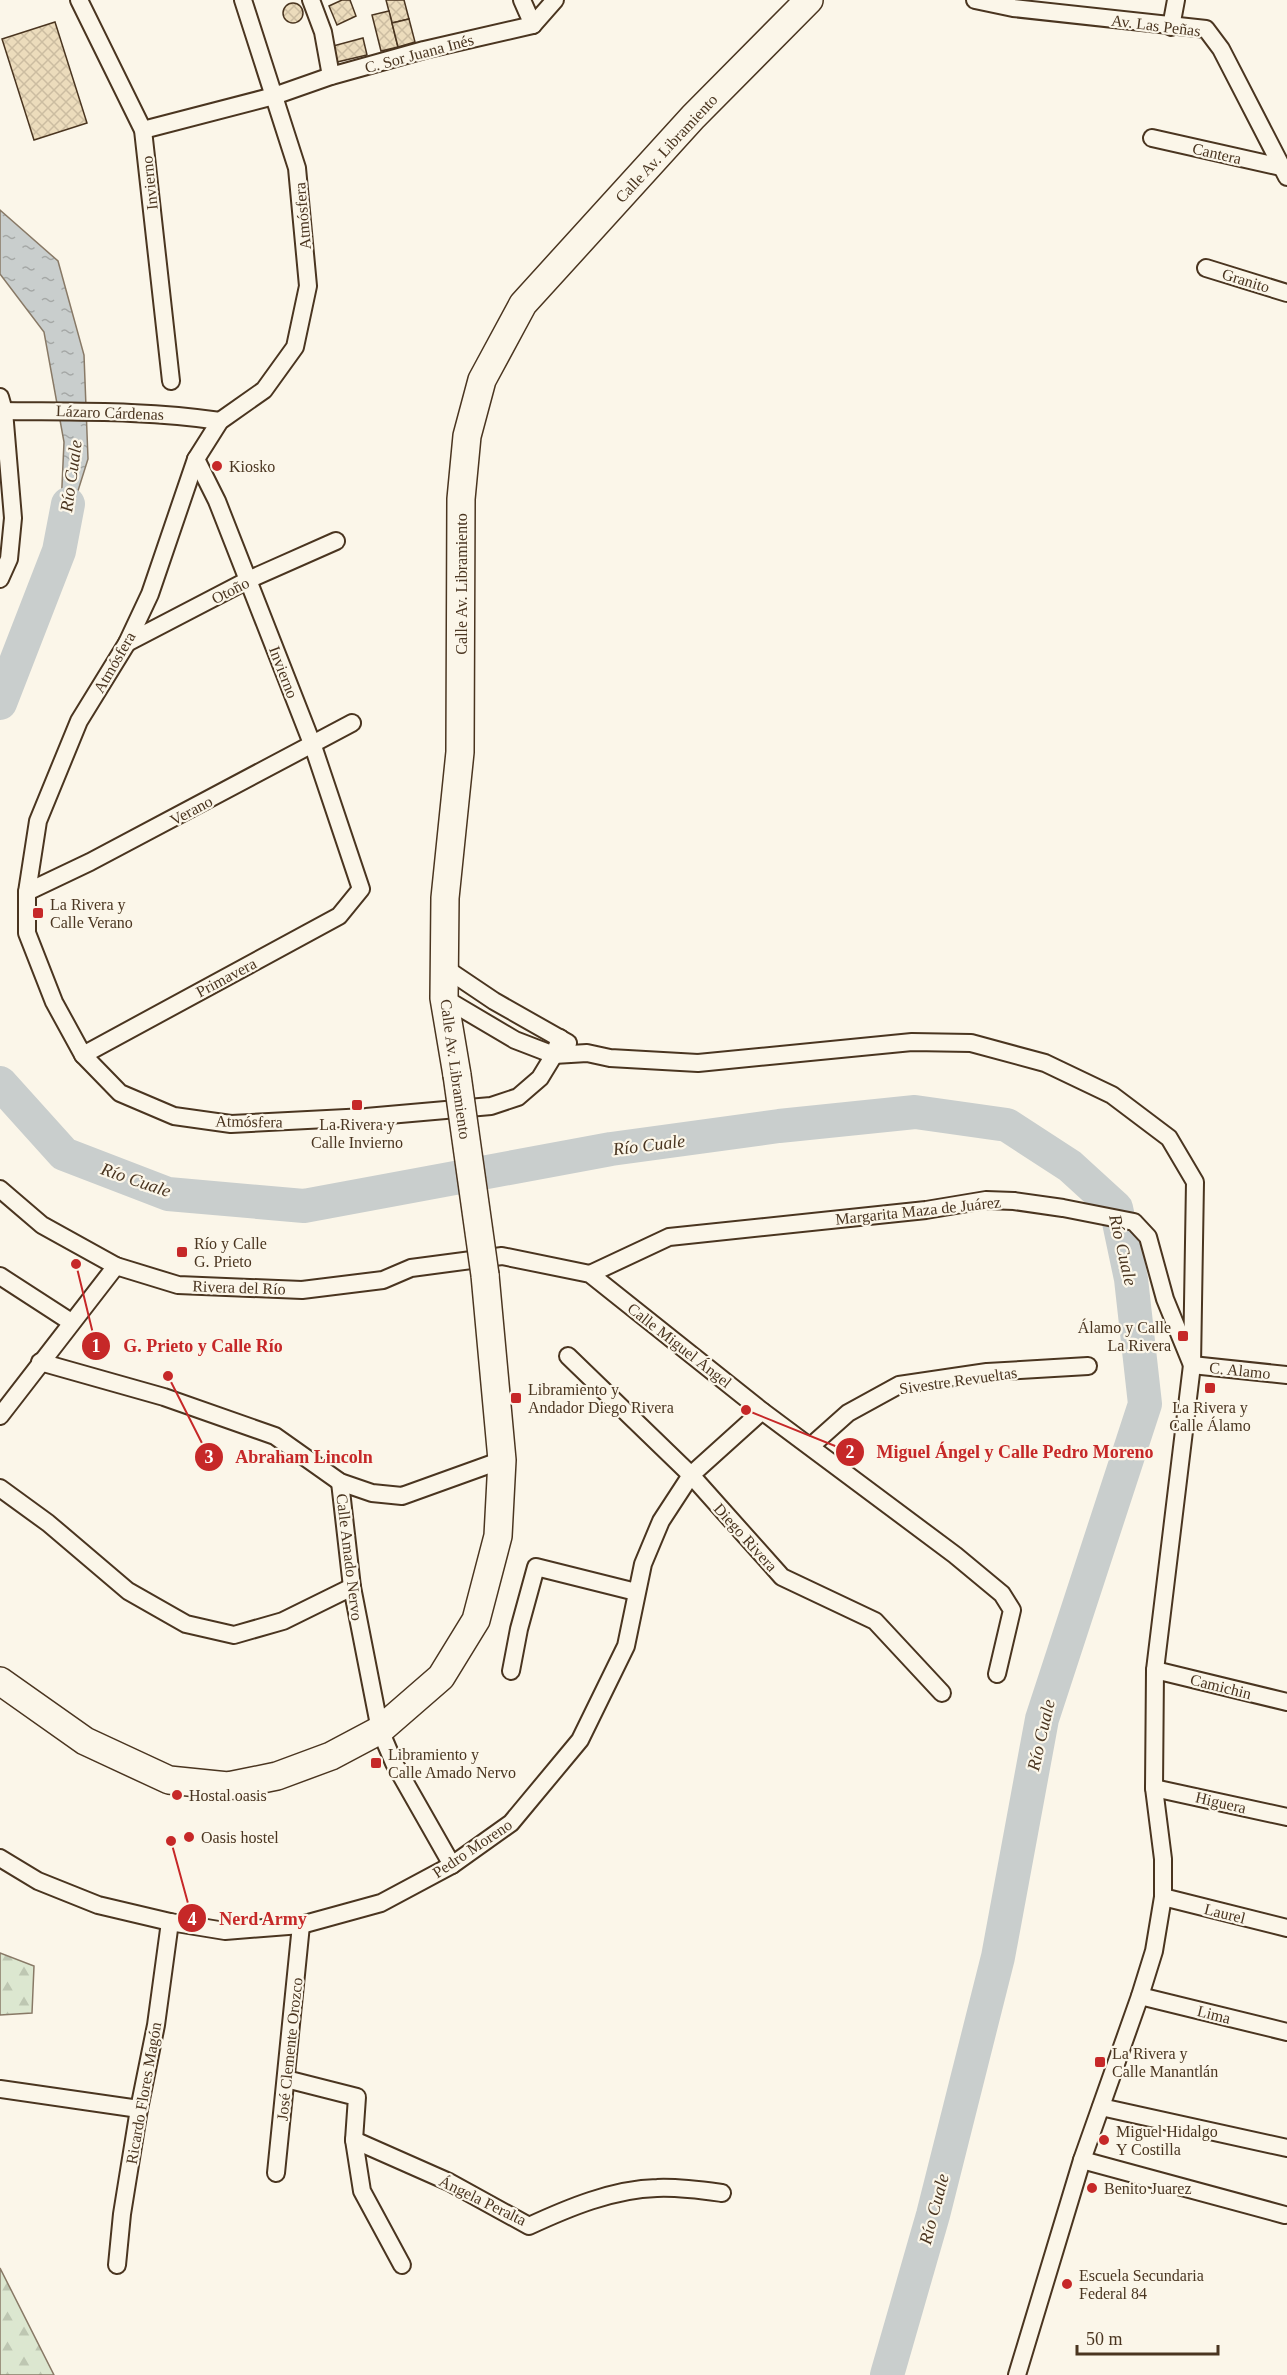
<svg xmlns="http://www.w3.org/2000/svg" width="1287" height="2375" font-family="'Times New Roman',serif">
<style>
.forest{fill:url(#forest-firs);stroke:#887966;stroke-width:1.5}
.water{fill:url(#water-ripples);stroke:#887966;stroke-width:1.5}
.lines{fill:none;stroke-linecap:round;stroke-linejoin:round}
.river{stroke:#c9cecd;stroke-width:34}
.building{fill:url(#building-cross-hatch);stroke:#4a3520;stroke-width:1.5}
.minor-casing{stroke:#4a3520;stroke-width:20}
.primary-casing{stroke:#4a3520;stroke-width:30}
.minor{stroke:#fbf6e9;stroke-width:16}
.primary{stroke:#fbf6e9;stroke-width:27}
.primary-bridge-casing{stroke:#4a3520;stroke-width:30;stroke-linecap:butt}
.primary-bridge{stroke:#fbf6e9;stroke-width:27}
.poi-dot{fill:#c62828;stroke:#fbf6e9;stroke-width:2}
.labels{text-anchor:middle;stroke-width:4.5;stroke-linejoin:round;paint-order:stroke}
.street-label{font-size:16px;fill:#4a3520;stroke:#fbf6e9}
.poi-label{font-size:16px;fill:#4a3520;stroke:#fbf6e9;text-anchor:start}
.water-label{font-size:18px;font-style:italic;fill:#4a3520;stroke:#fbf6e9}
.leader{fill:none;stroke:#c62828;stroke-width:2}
.callout-dot{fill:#c62828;stroke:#fbf6e9;stroke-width:2}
.mark-label{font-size:18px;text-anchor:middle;font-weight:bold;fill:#fff}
.callout-label{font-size:18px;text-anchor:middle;font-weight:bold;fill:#c62828;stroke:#fbf6e9;stroke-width:4.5;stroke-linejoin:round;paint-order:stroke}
</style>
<defs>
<pattern id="forest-firs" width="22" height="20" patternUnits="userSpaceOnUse" patternTransform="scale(1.5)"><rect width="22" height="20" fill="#dce7d0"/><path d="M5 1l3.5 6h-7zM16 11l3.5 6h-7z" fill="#bec7b2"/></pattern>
<pattern id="water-ripples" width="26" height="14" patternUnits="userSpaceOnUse" patternTransform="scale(1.5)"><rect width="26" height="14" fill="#c9cecd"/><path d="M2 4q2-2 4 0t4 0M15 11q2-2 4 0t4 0" fill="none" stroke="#a5a8a6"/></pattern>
<pattern id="building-cross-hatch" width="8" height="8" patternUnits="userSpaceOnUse" patternTransform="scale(1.5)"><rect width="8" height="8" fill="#ecdcbc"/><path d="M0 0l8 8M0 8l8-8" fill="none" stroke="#ccbda1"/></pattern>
</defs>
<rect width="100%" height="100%" fill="#fbf6e9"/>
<!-- forest -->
<g class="forest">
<polygon points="0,1953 34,1966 32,2013 0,2015"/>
<polygon points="0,2268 54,2375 0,2375"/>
</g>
<!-- water -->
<polygon class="water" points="0,210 58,261 84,355 88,459 59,551 64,442 44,332 0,274"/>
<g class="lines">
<!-- river -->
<g class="river">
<polyline points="0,703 59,551 68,504"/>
<polyline points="0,1083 64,1154 168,1194 304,1206 611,1149 779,1126 915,1112 1007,1125 1070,1166 1116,1208 1131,1279 1145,1404 1042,1719 998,1957 933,2215 887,2375"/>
</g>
</g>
<!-- building -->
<g class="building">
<polygon points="342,0 350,0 356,16 337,25 329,6"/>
<polygon points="386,0 404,0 409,19 392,23"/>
<circle cx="293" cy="13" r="10"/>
<polygon points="389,11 398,47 381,51 372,15"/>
<polygon points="409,19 415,42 398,47 392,23"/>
<polygon points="55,22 87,123 34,140 2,39"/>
<polygon points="363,38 367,55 337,62 333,46"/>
</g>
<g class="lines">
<defs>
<g id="minor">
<polyline points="79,0 143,130 171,381"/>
<polyline points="243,0 297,168 308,286 295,347 264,390 220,421 196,459 150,594 127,643 79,721 38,821 27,892 27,933 54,1002 83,1055 120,1093 174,1116 231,1124 366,1117 491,1106 518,1097 540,1078 554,1055 560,1038"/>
<polyline points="311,0 323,32 331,76"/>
<polyline points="522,0 533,25"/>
<polyline points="975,0 1013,8 1206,29 1221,49 1287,177"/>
<polyline points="1171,27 1176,0"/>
<polyline points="143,130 274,96 331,76 424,50 533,25 555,0"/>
<polyline points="1152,138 1281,167"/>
<polyline points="1206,268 1287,293"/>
<polyline points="0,397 4,411 13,518 9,559 0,579"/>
<path d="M0,411c74,1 147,-1 220,10"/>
<polyline points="127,643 248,580 336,541"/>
<polyline points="27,892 90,862 352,723"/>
<polyline points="445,968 494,1001 568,1043"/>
<polyline points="444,998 515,1040 554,1055 587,1053 610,1058 698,1063 912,1042 971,1043 1045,1063 1112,1095 1169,1138 1195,1182 1192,1365 1155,1670 1154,1788 1163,1859 1163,1897 1154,1951 1140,1996 1082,2160 1017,2375"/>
<polyline points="83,1055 339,916 361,889 313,746 217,501 196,459"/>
<polyline points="0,1189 42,1225 116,1266 178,1285 302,1290 383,1280 411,1268 502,1256 590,1274 762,1411 955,1555 1002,1594 1012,1610 997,1674"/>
<polyline points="590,1274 669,1237 926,1210 986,1200 1014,1201 1063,1208 1134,1222 1148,1237 1165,1299 1192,1365 1287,1375"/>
<polyline points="0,1276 71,1322"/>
<polyline points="568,1356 691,1475 782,1577 875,1621 942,1693"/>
<polyline points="40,1362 164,1397 275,1436 340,1482 372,1493 402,1496 502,1460"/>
<polyline points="0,1416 116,1266"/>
<polyline points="811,1446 848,1413 899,1385 987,1372 1088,1366"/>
<polyline points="340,1482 352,1587 380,1730 394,1763 452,1865"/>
<polyline points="0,1488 48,1523 128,1591 186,1624 234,1635 283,1621 352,1587"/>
<polyline points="1155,1670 1287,1702"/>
<polyline points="511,1671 519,1629 536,1567 636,1592"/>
<polyline points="1154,1788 1287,1817"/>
<polyline points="0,1858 38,1881 98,1905 170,1922 225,1931 301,1925 381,1903 452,1865 511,1823 580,1740 626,1646 643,1564 661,1521 691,1475 762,1411"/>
<polyline points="1163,1897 1287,1928"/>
<polyline points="1140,1996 1287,2032"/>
<polyline points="286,2079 357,2097 354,2140 362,2191 402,2265"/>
<polyline points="0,2089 139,2109"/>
<polyline points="1101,2107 1287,2148"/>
<path d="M354,2140l95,42 80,44c39,-18 84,-37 128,-38 22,-1 43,2 65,5"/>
<polyline points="1082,2160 1285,2215"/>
<polyline points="276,2173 301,1925"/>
<polyline points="117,2265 122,2214 139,2109 156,2025 170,1922"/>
</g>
<g id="primary">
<polyline points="457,1075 444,998 445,898 460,752 461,499 467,436 482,380 523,304 693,117 809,0"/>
<polyline points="0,1681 85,1741 169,1780 228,1786 277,1776 331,1756 380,1730 441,1677 476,1620 498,1536 502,1460 485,1275"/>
</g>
</defs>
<!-- minor casing -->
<use href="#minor" class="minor-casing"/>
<!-- primary casing -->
<use href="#primary" class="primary-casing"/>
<!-- minor -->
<use href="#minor" class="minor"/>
<!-- primary -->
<use href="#primary" class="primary"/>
<defs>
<polyline id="primary-bridge" points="457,1075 485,1275"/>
</defs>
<!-- primary-bridge casing -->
<use href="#primary-bridge" class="primary-bridge-casing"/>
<!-- primary-bridge -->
<use href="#primary-bridge" class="primary-bridge"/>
</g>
<!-- markers -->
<g class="poi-dot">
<circle cx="217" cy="466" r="6"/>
<rect x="32" y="907" width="12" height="12" rx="3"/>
<rect x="351" y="1099" width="12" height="12" rx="3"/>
<rect x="176" y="1246" width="12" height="12" rx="3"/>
<rect x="1177" y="1330" width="12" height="12" rx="3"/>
<rect x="1204" y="1382" width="12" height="12" rx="3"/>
<rect x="510" y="1392" width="12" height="12" rx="3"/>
<rect x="370" y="1757" width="12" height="12" rx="3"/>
<circle cx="177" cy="1795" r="6"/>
<circle cx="189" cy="1837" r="6"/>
<rect x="1094" y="2056" width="12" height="12" rx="3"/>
<circle cx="1104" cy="2140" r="6"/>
<circle cx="1092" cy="2188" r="6"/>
<circle cx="1067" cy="2284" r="6"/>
</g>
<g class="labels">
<!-- street labels -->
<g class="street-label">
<text transform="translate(1156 25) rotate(7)" y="6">Av. Las Peñas</text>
<text transform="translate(419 53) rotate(-15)" y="6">C. Sor Juana Inés</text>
<text transform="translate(666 148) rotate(-47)" y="6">Calle Av. Libramiento</text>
<text transform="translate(1217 153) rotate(13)" y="6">Cantera</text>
<text transform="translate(149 183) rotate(-96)" y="6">Invierno</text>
<text transform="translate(302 216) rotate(-95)" y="6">Atmósfera</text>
<text transform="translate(1246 280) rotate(17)" y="6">Granito</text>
<text transform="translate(110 412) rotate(2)" y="6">Lázaro Cárdenas</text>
<text transform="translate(461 584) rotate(-90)" y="6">Calle Av. Libramiento</text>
<text transform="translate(230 590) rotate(-27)" y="6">Otoño</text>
<text transform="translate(114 662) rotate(-60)" y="6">Atmósfera</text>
<text transform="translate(284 672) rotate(69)" y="6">Invierno</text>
<text transform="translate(191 810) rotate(-28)" y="6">Verano</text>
<text transform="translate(226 977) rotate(-28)" y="6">Primavera</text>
<text transform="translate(456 1069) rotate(82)" y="6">Calle Av. Libramiento</text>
<text transform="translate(249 1121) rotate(1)" y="6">Atmósfera</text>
<text transform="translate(918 1210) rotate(-6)" y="6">Margarita Maza de Juárez</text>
<text transform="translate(239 1287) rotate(2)" y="6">Rivera del Río</text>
<text transform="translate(680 1345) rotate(38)" y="6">Calle Miguel Ángel</text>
<text transform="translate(1240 1370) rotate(6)" y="6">C. Alamo</text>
<text transform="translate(958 1380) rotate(-8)" y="6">Sivestre Revueltas</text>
<text transform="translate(746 1537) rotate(48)" y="6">Diego Rivera</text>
<text transform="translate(350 1557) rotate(83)" y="6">Calle Amado Nervo</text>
<text transform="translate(1221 1686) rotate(14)" y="6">Camichin</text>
<text transform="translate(1221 1802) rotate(13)" y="6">Higuera</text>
<text transform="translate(472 1848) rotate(-34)" y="6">Pedro Moreno</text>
<text transform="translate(1225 1913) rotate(14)" y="6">Laurel</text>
<text transform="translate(1214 2014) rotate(14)" y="6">Lima</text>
<text transform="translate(289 2049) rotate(-84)" y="6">José Clemente Orozco</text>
<text transform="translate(143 2093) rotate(-80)" y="6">Ricardo Flores Magón</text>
<text transform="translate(483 2200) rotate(26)" y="6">Ángela Peralta</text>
</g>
<!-- poi labels -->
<g class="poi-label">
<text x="229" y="472">Kiosko</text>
<text x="50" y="910">La Rivera y<tspan x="50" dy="18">Calle Verano</tspan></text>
<text x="357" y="1130" text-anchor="middle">La Rivera y<tspan x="357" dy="18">Calle Invierno</tspan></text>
<text x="194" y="1249">Río y Calle<tspan x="194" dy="18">G. Prieto</tspan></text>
<text x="1171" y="1333" text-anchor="end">Álamo y Calle<tspan x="1171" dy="18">La Rivera</tspan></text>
<text x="528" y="1395">Libramiento y<tspan x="528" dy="18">Andador Diego Rivera</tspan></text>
<text x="1210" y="1413" text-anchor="middle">La Rivera y<tspan x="1210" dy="18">Calle Álamo</tspan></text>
<text x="388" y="1760">Libramiento y<tspan x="388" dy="18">Calle Amado Nervo</tspan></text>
<text x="189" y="1801">Hostal oasis</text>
<text x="201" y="1843">Oasis hostel</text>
<text x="1112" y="2059">La Rivera y<tspan x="1112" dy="18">Calle Manantlán</tspan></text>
<text x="1116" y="2137">Miguel Hidalgo<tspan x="1116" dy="18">Y Costilla</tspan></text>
<text x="1104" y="2194">Benito Juarez</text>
<text x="1079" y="2281">Escuela Secundaria<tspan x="1079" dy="18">Federal 84</tspan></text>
</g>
<!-- water labels -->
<g class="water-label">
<text transform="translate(71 476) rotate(-82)" y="6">Río Cuale</text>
<text transform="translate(649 1145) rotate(-7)" y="6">Río Cuale</text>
<text transform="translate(136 1180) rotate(19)" y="6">Río Cuale</text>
<text transform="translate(1123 1250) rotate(77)" y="6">Río Cuale</text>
<text transform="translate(1041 1735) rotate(-77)" y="6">Río Cuale</text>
<text transform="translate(934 2209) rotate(-75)" y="6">Río Cuale</text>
</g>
</g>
<!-- callouts -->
<path class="leader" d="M76 1264L96 1346M746 1410L850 1452M168 1376L209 1457M171 1841L192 1918"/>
<g class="callout-dot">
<circle cx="76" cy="1264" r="6"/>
<circle cx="746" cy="1410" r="6"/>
<circle cx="168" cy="1376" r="6"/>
<circle cx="171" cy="1841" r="6"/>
<circle cx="96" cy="1346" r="15"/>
<circle cx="850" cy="1452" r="15"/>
<circle cx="209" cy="1457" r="15"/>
<circle cx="192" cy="1918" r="15"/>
</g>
<g class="mark-label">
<text x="96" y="1352">1</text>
<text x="850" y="1458">2</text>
<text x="209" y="1463">3</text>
<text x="192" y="1925">4</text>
</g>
<g class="callout-label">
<text x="203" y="1352">G. Prieto y Calle Río</text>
<text x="1015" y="1458">Miguel Ángel y Calle Pedro Moreno</text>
<text x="304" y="1463">Abraham Lincoln</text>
<text x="263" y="1925">Nerd Army</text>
</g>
<!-- scale -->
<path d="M1077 2345v9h141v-9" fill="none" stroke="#4a3520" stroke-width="3"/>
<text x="1086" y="2345" font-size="18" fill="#4a3520" stroke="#fbf6e9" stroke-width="4.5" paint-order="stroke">50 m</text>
</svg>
